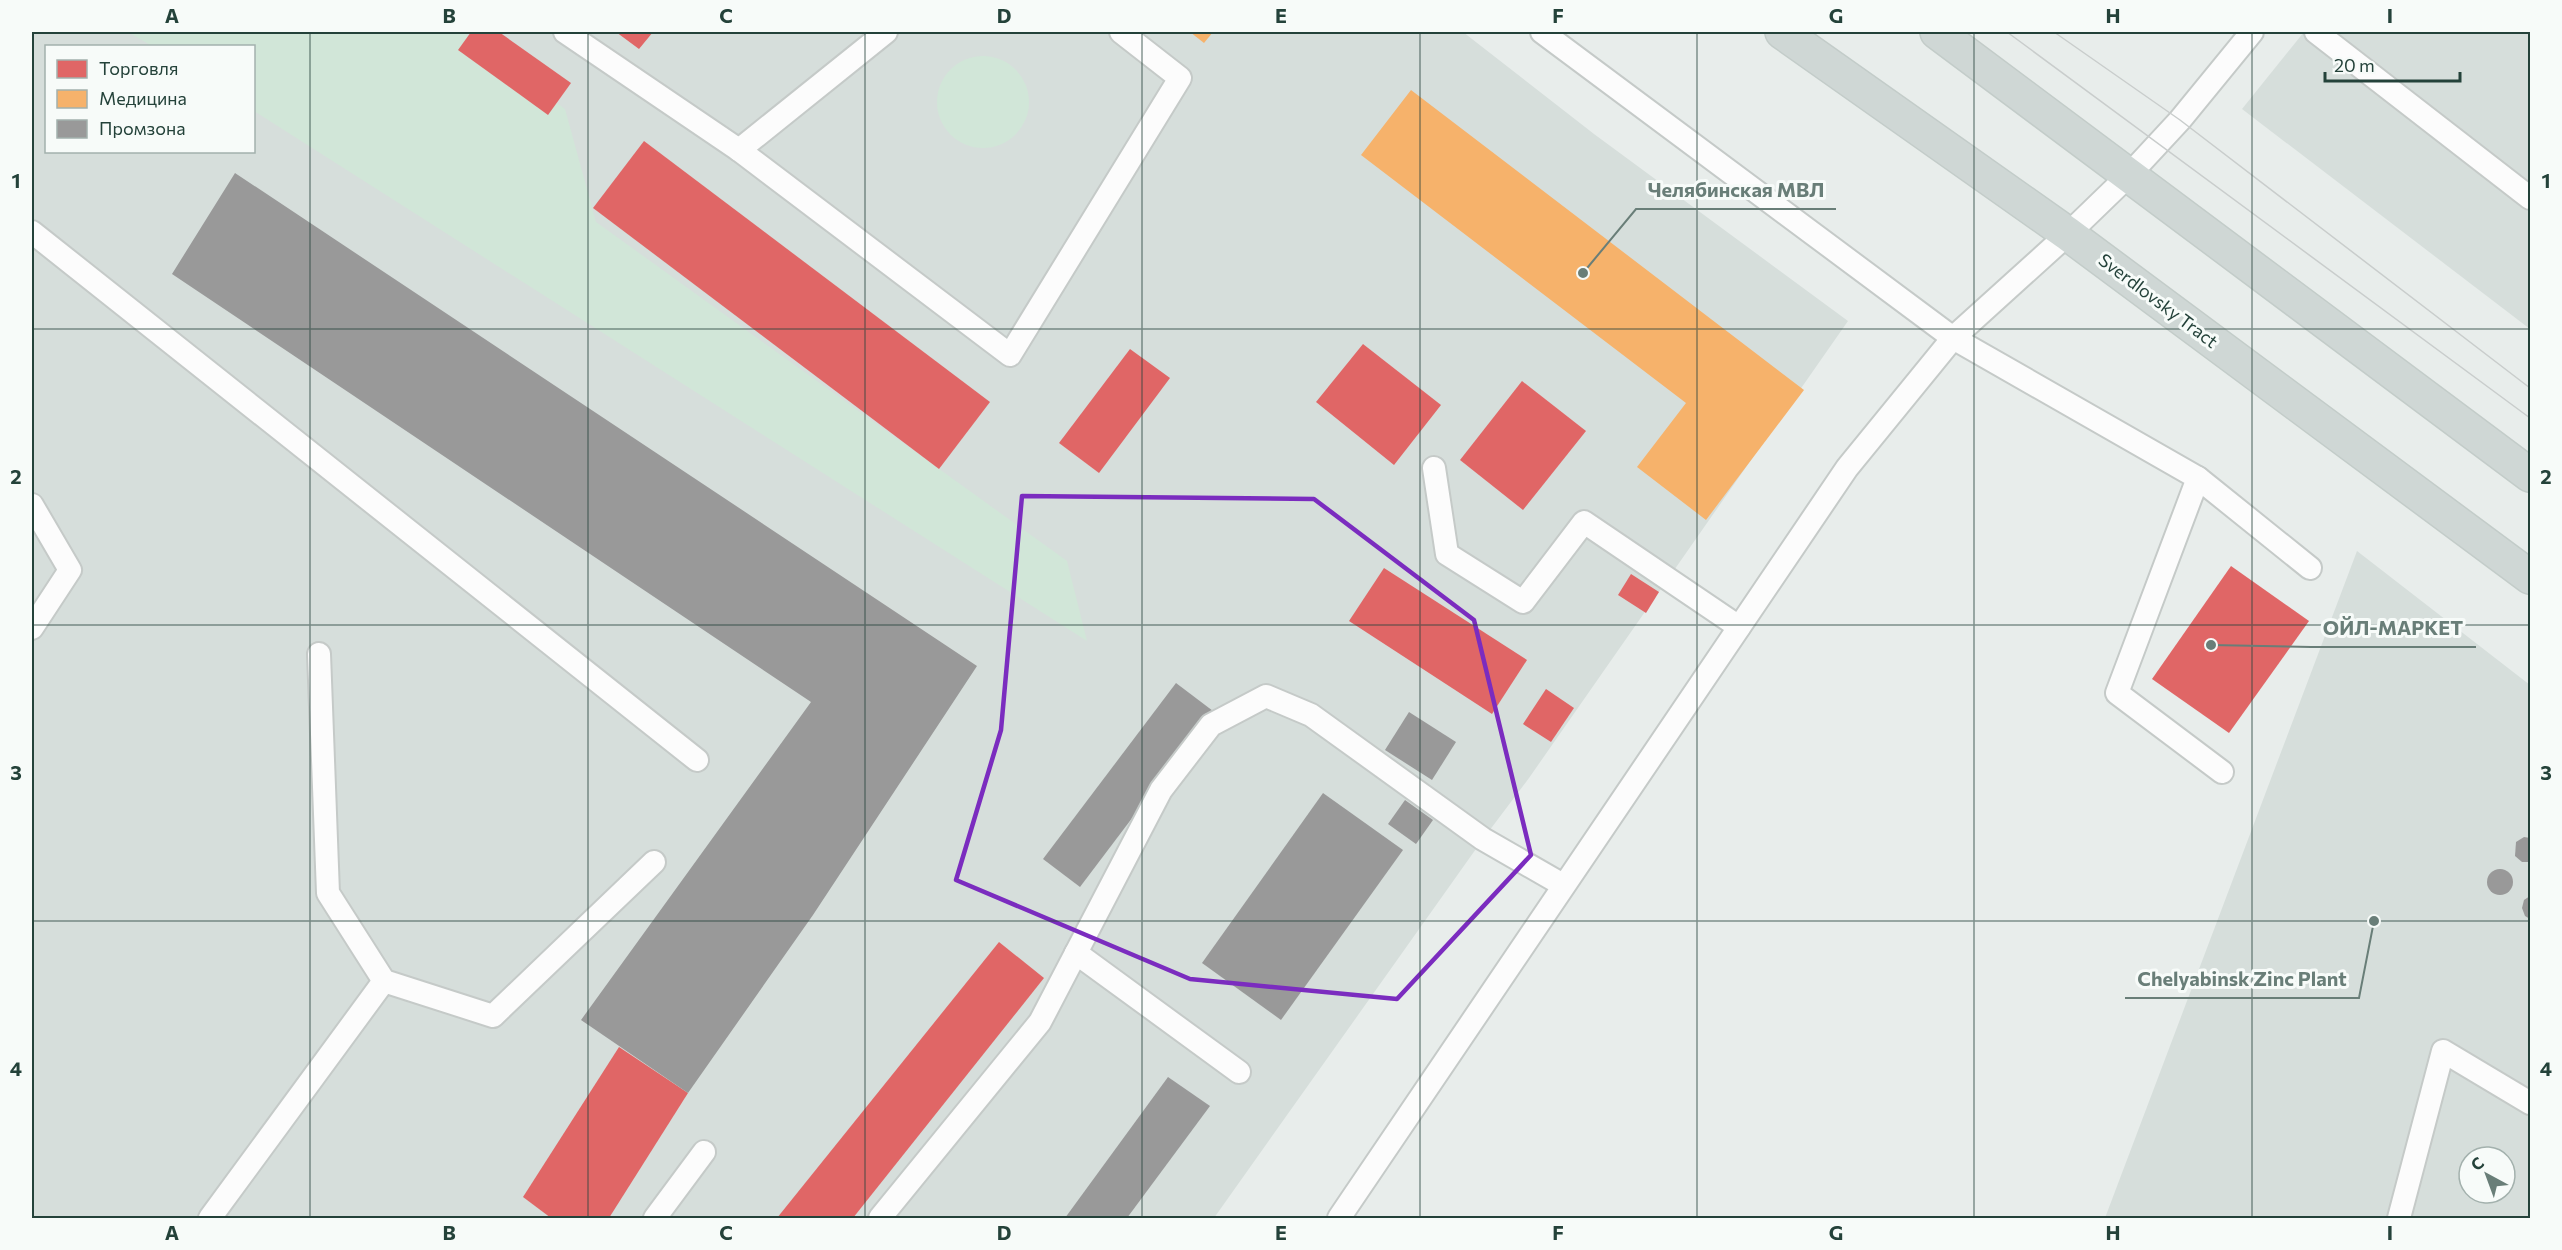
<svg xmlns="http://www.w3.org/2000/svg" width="2562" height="1250" font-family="Commissioner,sans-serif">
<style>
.built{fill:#d6dedb;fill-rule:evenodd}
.green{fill:#d1e6d8}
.shops{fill:#e06666}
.health{fill:#f6b26b}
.industry{fill:#999}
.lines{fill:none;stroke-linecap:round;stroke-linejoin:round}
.lane-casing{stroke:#c5cac8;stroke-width:26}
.primary-casing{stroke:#c3ccc9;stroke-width:36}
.lane{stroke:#fcfcfc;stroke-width:22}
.primary{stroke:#cfd7d5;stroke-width:33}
.tram{stroke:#c9cdcc;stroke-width:1.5}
.marked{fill:none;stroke:#7b2cbf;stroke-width:4.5;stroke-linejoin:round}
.grid{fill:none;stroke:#24423a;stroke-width:1.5;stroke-opacity:0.55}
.labels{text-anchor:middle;stroke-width:6;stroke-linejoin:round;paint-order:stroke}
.street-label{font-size:18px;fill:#24423a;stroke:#f7fbf9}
.leader{fill:none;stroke:#697e78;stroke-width:2}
.callout-dot{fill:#697e78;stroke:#f7fbf9;stroke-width:2}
.callout-label{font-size:20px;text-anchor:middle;font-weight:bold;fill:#697e78;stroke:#f7fbf9;stroke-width:6;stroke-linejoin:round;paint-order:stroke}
.neatline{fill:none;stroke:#24423a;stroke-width:2}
.grid-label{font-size:20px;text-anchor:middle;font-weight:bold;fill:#24423a}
</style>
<rect width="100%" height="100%" fill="#e8edeb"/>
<!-- built -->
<g class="built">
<path d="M32,32h1431l131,102 254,187 -319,457 -46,61 -269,379h-1182zM46,46h208v106h-208z"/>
<polygon points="2304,32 2530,32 2530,329 2242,109"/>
<path d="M2357,551l173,134v533h-425zM2469,1157h36v36h-36z"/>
</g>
<!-- green -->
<g class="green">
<polygon points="128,32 463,32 565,109 596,222 1067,561 1087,641 254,111 254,46 152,46"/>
<circle cx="983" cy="102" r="46"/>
</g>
<!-- shops -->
<g class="shops">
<polygon points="471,32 499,32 571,83 548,115 458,50"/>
<polygon points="616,32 653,32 639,49"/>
<polygon points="644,141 990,402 939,469 593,208"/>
<polygon points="1363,344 1441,405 1394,465 1316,402"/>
<polygon points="1130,349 1170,378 1099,473 1059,443"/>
<polygon points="1522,381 1586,431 1523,510 1460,460"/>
<polygon points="2231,566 2309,621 2229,733 2152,679"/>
<polygon points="1384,568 1527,660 1492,714 1349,621"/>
<polygon points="1631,574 1659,592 1646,613 1618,595"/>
<polygon points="1546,689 1574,708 1551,742 1523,724"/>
<polygon points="999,942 1044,978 853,1218 777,1218"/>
<polygon points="619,1047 688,1093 609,1218 551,1218 523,1197"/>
</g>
<!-- health -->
<g class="health">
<polygon points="1190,32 1213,32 1204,43"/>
<polygon points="1411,90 1804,390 1706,520 1637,467 1686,403 1361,155"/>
</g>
<!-- industry -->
<g class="industry">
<polygon points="235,173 977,666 813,915 688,1093 581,1020 811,702 172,274"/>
<polygon points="1176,683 1213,711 1080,887 1043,859"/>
<polygon points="1409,712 1456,742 1432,780 1385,750"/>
<polygon points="1323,793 1403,850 1281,1020 1202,963"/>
<polygon points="1405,800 1433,820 1416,844 1388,824"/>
<polygon points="2524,837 2530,838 2530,862 2522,862 2515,856 2516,842"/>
<circle cx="2500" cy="882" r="13"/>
<polygon points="2530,896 2530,919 2525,916 2522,908 2524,900"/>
<polygon points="1168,1077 1210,1106 1127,1218 1065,1218"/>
</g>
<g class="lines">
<defs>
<g id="lane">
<polyline points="565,32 739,150 1010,355 1180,78 1121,32"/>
<polyline points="1542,32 1953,338 2198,478 2117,693 2222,772"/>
<polyline points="2316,32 2530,198"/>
<polyline points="739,150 886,32"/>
<polyline points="32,232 697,760"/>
<polyline points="1434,468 1447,554 1523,602 1584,522 1739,627"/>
<polyline points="2198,478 2310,568"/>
<polyline points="32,505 70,570 32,628"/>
<polyline points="319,654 328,893 384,981 493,1016 654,862"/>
<polyline points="1076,953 1239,1072"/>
<polyline points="210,1218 384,981"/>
<polyline points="655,1218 704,1152"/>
<polyline points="880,1218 1040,1022 1161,790 1211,725 1266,696 1311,715 1483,839 1563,885"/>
<polyline points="1339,1218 1847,468 1953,338 2068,234 2129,175 2180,120 2252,32"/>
<polyline points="2399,1218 2443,1051 2530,1103"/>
</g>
<g id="primary">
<polyline points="1782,32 2068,234 2530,577"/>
<polyline points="1937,32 2530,475"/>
</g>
</defs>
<!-- lane casing -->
<use href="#lane" class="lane-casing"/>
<!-- primary casing -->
<use href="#primary" class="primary-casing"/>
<!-- lane -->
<use href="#lane" class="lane"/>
<!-- primary -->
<use href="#primary" class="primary"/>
<!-- tram -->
<g class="tram">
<polyline points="2007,32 2530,418"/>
<polyline points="2054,32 2180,120 2530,388"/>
</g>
</g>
<!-- marked area -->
<path class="marked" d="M1022,496l292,3 160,121 57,235 -134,144 -207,-20 -234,-99 45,-150z"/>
<!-- grid -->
<path class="grid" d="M310,32v1186M588,32v1186M865,32v1186M1142,32v1186M1420,32v1186M1697,32v1186M1974,32v1186M2252,32v1186M32,329h2498M32,625h2498M32,921h2498"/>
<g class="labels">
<!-- street labels -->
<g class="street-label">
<text transform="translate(2158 301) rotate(37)" y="6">Sverdlovsky Tract</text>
</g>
</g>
<!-- callouts -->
<path class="leader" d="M1583 273L1636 209H1836M2211 645L2311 647H2476M2374 921L2359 998H2125"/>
<g class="callout-dot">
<circle cx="1583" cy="273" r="6"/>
<circle cx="2211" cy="645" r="6"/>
<circle cx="2374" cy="921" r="6"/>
</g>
<g class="callout-label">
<text x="1736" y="197">Челябинская МВЛ</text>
<text x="2393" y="635">ОЙЛ-МАРКЕТ</text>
<text x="2242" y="986">Chelyabinsk Zinc Plant</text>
</g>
<!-- border -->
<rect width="2562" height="1250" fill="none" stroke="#f7fbf9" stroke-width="66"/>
<!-- legend -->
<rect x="45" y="45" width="210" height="108" fill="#f7fbf9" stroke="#a3b1ad" stroke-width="1.5"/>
<rect x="57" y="60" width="30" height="18" fill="#e06666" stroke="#a3b1ad" stroke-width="1.5"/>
<text x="99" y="75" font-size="18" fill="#24423a">Торговля</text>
<rect x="57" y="90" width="30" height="18" fill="#f6b26b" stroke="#a3b1ad" stroke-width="1.5"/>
<text x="99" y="105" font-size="18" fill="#24423a">Медицина</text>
<rect x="57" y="120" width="30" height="18" fill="#999999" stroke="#a3b1ad" stroke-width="1.5"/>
<text x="99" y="135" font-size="18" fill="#24423a">Промзона</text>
<!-- north arrow -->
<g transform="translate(2487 1175) rotate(319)"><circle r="28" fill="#f7fbf9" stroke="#a3b1ad" stroke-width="1.5"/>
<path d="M0-4.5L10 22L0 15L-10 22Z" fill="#697e78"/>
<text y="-9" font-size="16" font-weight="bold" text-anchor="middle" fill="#24423a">С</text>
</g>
<!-- scale -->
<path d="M2325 72v9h135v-9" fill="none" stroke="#24423a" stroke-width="3"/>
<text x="2334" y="72" font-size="18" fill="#24423a" stroke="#f7fbf9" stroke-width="4.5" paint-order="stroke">20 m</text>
<rect x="33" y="33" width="2496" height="1184" class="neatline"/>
<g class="grid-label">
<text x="172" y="23">A</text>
<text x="449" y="23">B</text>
<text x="726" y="23">C</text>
<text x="1004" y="23">D</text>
<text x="1281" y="23">E</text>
<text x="1558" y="23">F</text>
<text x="1836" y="23">G</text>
<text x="2113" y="23">H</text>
<text x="2390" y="23">I</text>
<text x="16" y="188">1</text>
<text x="2546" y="188">1</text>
<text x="16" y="484">2</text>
<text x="2546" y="484">2</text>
<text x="16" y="780">3</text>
<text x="2546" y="780">3</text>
<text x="16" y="1076">4</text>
<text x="2546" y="1076">4</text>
<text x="172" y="1240">A</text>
<text x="449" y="1240">B</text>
<text x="726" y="1240">C</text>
<text x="1004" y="1240">D</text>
<text x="1281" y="1240">E</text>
<text x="1558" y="1240">F</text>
<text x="1836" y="1240">G</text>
<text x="2113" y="1240">H</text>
<text x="2390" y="1240">I</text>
</g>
</svg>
